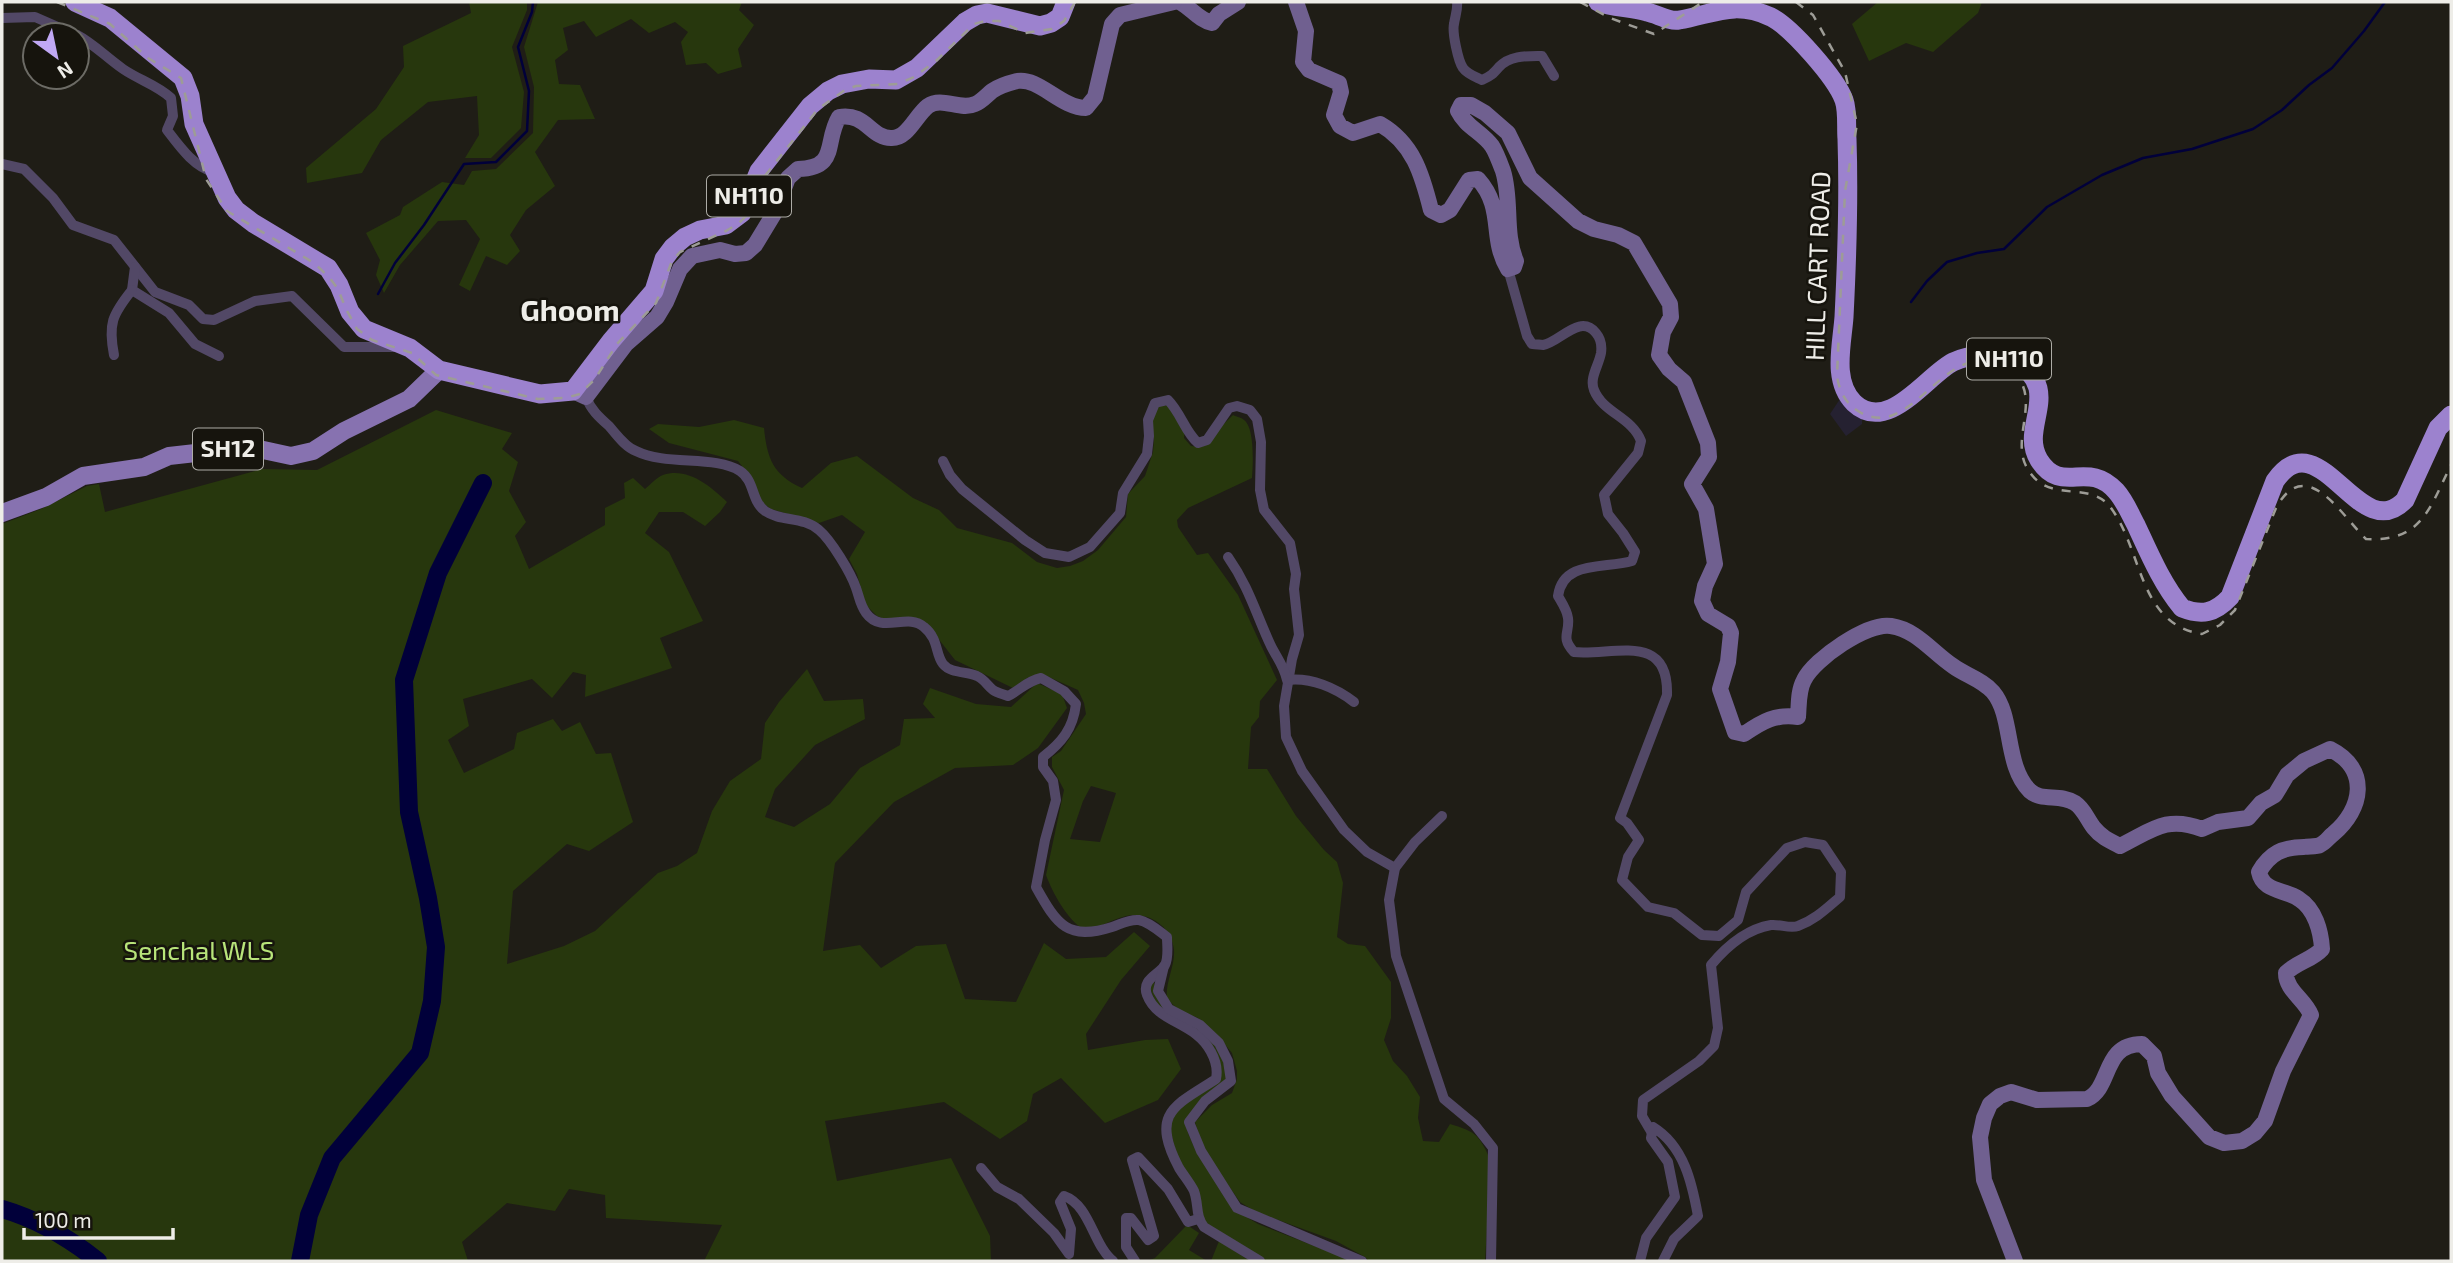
<svg xmlns="http://www.w3.org/2000/svg" width="2453" height="1263" font-family="'Exo 2',sans-serif">
<style>
.commercial{fill:#252131}
.green{fill:#27370d;fill-rule:evenodd}
.lines{fill:none;stroke-linecap:round;stroke-linejoin:round}
.stream{stroke:#01003a;stroke-width:2.5}
.river{stroke:#01003a;stroke-width:18}
.street{stroke:#524866;stroke-width:10}
.secondary{stroke:#706090;stroke-width:16}
.primary{stroke:#8772b0;stroke-width:18}
.highway{stroke:#9c82ce;stroke-width:19}
.rail{stroke:#9d9c96;stroke-width:2.5;stroke-dasharray:9 9;stroke-linecap:butt}
.labels{text-anchor:middle;stroke-width:5;stroke-linejoin:round;paint-order:stroke}
.shield{fill:#16140d;stroke:#adaca6;stroke-width:2}
.shield-label{font-size:24px;font-weight:bold;fill:#eeede8}
.street-label{font-size:26px;fill:#eeede8;stroke:#16140d}
.park-label{font-size:26px;fill:#b8e47a;stroke:#16140d}
.quarter-label{font-size:30px;font-weight:bold;fill:#eeede8;stroke:#16140d}
</style>
<rect width="100%" height="100%" fill="#1f1d16"/>
<!-- commercial -->
<polygon class="commercial" points="1840,399 1862,419 1862,424 1846,436 1830,414"/>
<!-- green -->
<g class="green">
<polygon points="469,2 527,2 527,10 512,47 524,92 521,128 491,158 465,158 479,135 477,96 428,102 381,140 362,173 307,183 306,168 376,109 404,67 403,46 471,13"/>
<polygon points="538,2 742,2 739,10 754,25 738,49 742,67 718,74 706,63 686,65 681,42 688,32 675,22 649,33 631,19 596,37 584,21 563,28 568,50 555,60 559,84 580,85 595,119 558,120 535,152 555,186 526,210 510,235 520,251 507,265 486,256 470,291 459,285 480,239 466,220 438,221 400,265 384,293 376,275 380,260 366,233 400,215 403,207 442,182 464,185 472,171 496,169 533,133 534,87 524,47"/>
<polygon points="1878,2 1982,2 1978,13 1933,52 1906,43 1869,61 1852,24"/>
<path d="M1168,405l17,23 -1,10 7,8 9,1 33,-32c4,2 8,2 11,5 11,8 9,45 8,58l-64,30 -11,12 1,7 19,28 11,-2 30,42 39,85 -17,21 -1,16 -8,10 -3,42h19l29,47 28,34 13,12 6,21 -6,54 11,7 17,2 26,36v36l-7,22 9,21 14,15 13,21 -2,21 5,23 16,1 11,-18c27,8 29,11 41,37l-6,100h-116l-4,-4 -29,-16 -80,-29 -16,-10 -36,-51 -9,-29 17,-17 20,-12 5,-14v-8l-5,-18 -14,-17 -20,-18 -19,-8 -12,-11c-2,-17 8,-32 7,-49 -2,-23 -25,-39 -48,-34 -14,3 -26,12 -42,14 -17,-11 -31,-36 -38,-55l18,-85 -12,-23v-10l9,-6 25,-37 -2,-11 -6,-13 -36,-16 -15,4 -12,11 -60,-29 -29,-37 -37,-2 -12,-5 -12,-12 -8,-30 -8,-15 16,-27 -23,-17 -23,8 -48,-14 -11,-8 -11,-26 -11,-14 -69,-18 -20,-14 9,-5 41,3 35,-7 30,8c3,30 9,47 38,60l29,-25 26,-7 56,42 26,12 18,18 55,15 25,19 20,6 13,-2 13,-5 15,-11 28,-33 2,-23 17,-18 8,-24 1,-12 -4,-19 7,-15zM1091,786l25,7 -16,49 -30,-3 13,-38z"/>
<path d="M436,410l76,23 -10,16 16,13 -9,29 17,31 -11,14 14,33 76,-44v-17l20,-10 -1,-15 9,-5 12,11c5,-4 12,-12 18,-14 25,-8 47,11 64,27l-7,10 -15,14 -22,-14h-24l-14,21 24,19 34,69 -43,17 12,30 -87,29 1,-22 -13,-3 -21,26 -20,-19 -69,20 6,27 -21,14 16,33 50,-24 3,-16 36,-14 9,12 18,-9 16,32 15,-1 22,69 -44,29 -22,-7 -54,47 -6,73 57,-18 31,-15 63,-58 19,-7 20,-13 15,-42 18,-30 31,-22 4,-36 14,-21 28,-33 17,32 39,-2 2,20 -50,26 -40,44 -10,28 29,10 36,-23 30,-36 40,-23 4,-26 31,-1 -12,-14 7,-16 46,16 35,3 26,-24 25,11 5,14 -29,40 -25,17 -58,3 -61,34 -59,61 -12,88 37,-6 21,23 35,-22 30,-2 19,55 51,3 28,-59 22,16 40,-2 28,-25 16,14 -29,34 -35,54 2,16 57,-10 23,-1 13,30 -23,31 -53,23 -44,-45 -28,16 -6,27 -27,18 -56,-37 -119,19 12,60 114,-23 39,78 1,25h-287l18,-36 -116,-7 -1,-23 -36,-6 -14,22 -48,-8 -45,39 6,19h-161l11,-56 18,-44 87,-106 13,-55 5,-55 -27,-135 -4,-129 34,-107 42,-89 -1,-8 -6,4 -45,91 -33,108 4,133 29,134 -8,60 -10,45 -88,105 -22,58 -10,46h-294v-737l39,-15 46,-23 12,-2 6,28 157,-43 55,1z"/>
<path d="M1154,980l1,11c29,24 70,47 72,90l-41,39 2,13 7,16 48,66 15,9 95,37h-85l-54,-30 -11,-12 -24,-55 -9,-35 5,-17 42,-31 -3,-28c-21,-17 -59,-38 -64,-67z"/>
<polygon points="1187,1225 1199,1233 1189,1250 1207,1261 1147,1261 1155,1258"/>
<polygon points="1219,1241 1250,1261 1211,1261"/>
</g>
<g class="lines">
<!-- stream -->
<g class="stream">
<polyline points="378,294 395,263 424,225 464,164 496,162 527,131 529,91 518,47 532,12 533,2"/>
<polyline points="1911,302 1927,281 1947,262 1977,253 2004,249 2047,207 2102,175 2143,158 2192,149 2253,129 2282,110 2309,85 2332,68 2364,31 2385,2"/>
</g>
<!-- river -->
<g class="river">
<path d="M2,1209c35,10 68,30 96,52"/>
<polyline points="300,1261 309,1215 332,1158 420,1053 432,1001 436,947 428,898 409,812 404,680 438,573 483,483"/>
</g>
<!-- street -->
<g class="street">
<path d="M1457,2c1,8 -2,14 -3,22 -2,8 4,37 9,44 4,6 13,9 19,12 9,-4 11,-6 17,-13 11,-12 28,-11 43,-11l12,20"/>
<polyline points="2,18 35,17 76,35"/>
<path d="M77,35c17,9 30,23 46,34 16,11 34,16 48,29l2,18 -6,14c13,17 27,37 47,42"/>
<polyline points="2,164 24,169 53,198 73,225 114,240 155,292 189,305 203,319 214,320 255,301 292,296 344,347 394,347"/>
<polyline points="135,267 132,290 169,313 195,344 219,356"/>
<path d="M1508,269l19,67 5,8c4,0 8,1 11,1 17,-3 37,-32 53,-12 5,6 6,13 5,20 -2,12 -12,25 -7,37 9,23 38,27 47,51l-3,12 -34,42 4,19 15,19 12,19 -3,9c-28,8 -69,-1 -74,35 4,7 9,14 10,22 2,15 -8,19 6,34 39,4 95,-21 93,43l-47,123 7,5 12,17 -11,17 -6,23 26,27 26,6 28,22 17,1 19,-16 8,-28 41,-44 18,-6 18,3 18,27 -1,25c-13,11 -25,23 -42,29 -8,3 -18,-2 -27,-1 -24,4 -45,22 -60,40l7,63 -4,18 -15,15 -56,39 -1,16 10,17"/>
<path d="M114,355c-6,-31 -2,-40 18,-65"/>
<path d="M586,397c5,13 13,20 23,29 8,9 16,21 27,25 30,15 79,4 104,20 15,10 11,30 25,40 16,11 38,5 54,19 12,10 32,43 37,58 3,8 4,17 10,25 16,22 41,-1 58,14 15,12 11,27 19,37 8,10 24,7 34,12 7,3 10,9 16,14 4,3 10,4 15,6 12,-6 19,-15 33,-18l23,13 12,13c-3,25 -14,38 -33,53v10l10,14 3,19 -11,40 -9,47c21,38 32,54 76,40 9,-3 17,-8 27,-7 10,2 20,11 28,17 0,9 2,20 -2,28 -6,10 -24,14 -18,30 11,29 48,26 64,57 5,9 7,17 5,27 -42,27 -66,34 -37,89 5,8 11,15 15,23 5,14 1,24 10,36l56,34"/>
<path d="M943,461l7,14 12,14 63,51 20,13 24,4 21,-10 30,-34 3,-20 24,-39 2,-18 -1,-16 7,-17 13,-3c13,13 17,32 30,43l9,-3 22,-32 8,-2 13,4 7,9 4,23 -1,48 4,20 26,33 6,31 -2,15 5,46 -7,24 -8,47 2,31 16,34 42,59 23,22 28,16"/>
<path d="M1228,557c21,30 28,57 43,89 6,12 13,20 16,34 24,-3 49,8 67,22"/>
<polyline points="1442,816 1415,842 1395,868 1389,900 1396,956 1444,1099 1474,1124 1493,1148 1491,1261"/>
<polyline points="1164,966 1158,991 1169,1009 1200,1025 1219,1043 1228,1061 1231,1081 1205,1101 1189,1122 1201,1151 1237,1208 1362,1261"/>
<path d="M981,1168l16,19 22,12 35,34 15,21 2,-25 -11,-27 4,-6c26,9 29,49 49,65"/>
<polyline points="1135,1261 1126,1247 1126,1218 1131,1218 1148,1240 1154,1236 1132,1160 1138,1157 1168,1189 1188,1222 1198,1219"/>
<path d="M1640,1261l6,-23 29,-41 -7,-35 -17,-24 2,-11c31,19 39,56 45,89l-24,23 -11,22"/>
</g>
<!-- secondary -->
<g class="secondary">
<path d="M1180,2c12,7 19,18 32,21l7,-9 19,-12"/>
<path d="M1296,2l10,29 -3,31 6,8 30,13 2,9 -7,23 6,11 13,7 27,-9c33,19 42,50 51,86l10,5 9,-5 19,-30 9,-1c27,30 11,59 30,90l6,-2 2,-6c-12,-28 -4,-61 -13,-90 -3,-8 -7,-19 -11,-25 -10,-14 -26,-19 -34,-35l3,-6h10l14,8 23,20 22,45 48,43 16,8 24,6 16,8 36,61 1,13 -8,15 -4,23 10,14 15,13 24,61 1,14 -17,27 14,25 9,55 -10,22 -3,15 6,13 20,12 3,7 -3,29 -8,27 15,43 9,2c19,-13 31,-20 54,-17 1,-12 0,-26 6,-37 10,-21 64,-58 87,-54 26,4 41,26 62,40 12,9 30,14 40,26 21,25 11,73 37,99 12,11 30,2 45,12 9,6 12,16 19,25 7,9 16,13 26,18 31,-15 46,-31 82,-17l16,-7 30,-4 13,-15 14,-8 12,-20 17,-14 26,-12c40,20 33,60 3,85 -4,3 -8,9 -13,11 -4,2 -11,1 -16,2 -21,0 -34,6 -45,25 4,20 25,17 40,27 16,10 22,32 23,50 -10,11 -25,13 -36,24 0,18 19,26 25,42l-28,56 -18,50 -10,12 -13,8 -18,2 -15,-6 -37,-41 -14,-23 -4,-17 -12,-12c-40,0 -30,44 -55,55l-50,1 -26,-8 -11,4 -10,8 -6,14 -4,19 4,43 31,81"/>
<path d="M573,391l13,6 40,-53 31,-27 9,-15 14,-33 12,-13 28,-6 15,4 11,-1 9,-8 20,-33 13,-34 10,-9c41,-1 26,-27 41,-52 27,-5 32,22 53,21 16,0 24,-23 36,-32 14,-10 32,5 47,-2 6,-2 12,-9 17,-13 7,-5 17,-8 25,-10 22,-4 44,27 69,27l9,-11 17,-73 8,-9 54,-13"/>
</g>
<!-- primary -->
<polyline class="primary" points="2,513 46,497 83,476 144,467 169,456 249,447 291,456 313,451 344,431 409,399 439,370"/>
<!-- highway -->
<g class="highway">
<polyline points="75,2 110,18 183,78 190,96 194,124 227,198 236,210 253,223 328,268 339,285 350,312 364,329 410,348 439,370 540,394 573,391 611,341 654,291 664,259 673,247 685,237 700,230 726,225 742,213 759,171 810,106 828,91 842,84 869,79 896,80 917,68 965,22 977,15 987,13 1040,26 1051,23 1060,17 1066,2"/>
<path d="M1598,2c15,6 33,5 49,10 10,2 23,10 32,8 35,-6 55,-20 92,-3 20,10 65,61 73,83 4,11 2,27 3,39 2,59 0,119 -3,178 -2,28 -12,64 10,86 34,32 73,-28 99,-41 14,-7 29,-8 44,-5 5,1 12,1 16,3 53,30 5,66 26,100 23,36 48,-1 77,31 9,10 14,23 20,34 13,28 26,59 46,83 20,8 33,5 48,-11l45,-116c45,-64 84,67 130,19l33,-72 13,-13"/>
</g>
<!-- rail -->
<g class="rail">
<polyline points="57,2 110,24 148,58 181,78 206,179 227,211 314,263 329,277 338,289 346,309 357,329 372,340 412,353 436,375 538,399 565,398 580,394 595,379 617,344 656,303 672,261 680,252 726,231 739,223 748,214 764,177 818,109 845,90 856,86 898,84 914,77 936,61 974,24 985,21 999,21 1025,33 1052,29 1064,21 1075,2"/>
<polyline points="1580,2 1610,18 1654,34 1703,2"/>
<path d="M1796,2l17,13 32,57 12,52 -12,67 -8,185c2,14 8,27 21,35 52,33 82,-66 139,-49 9,3 19,12 24,20 14,25 -8,58 5,84 21,41 63,12 85,42 32,43 27,116 91,126l18,-9 15,-15 41,-102c30,-55 65,7 90,31 56,3 63,-30 85,-74"/>
</g>
</g>
<g class="labels">
<!-- shield labels -->
<g class="shield">
<rect x="707" y="175.5" width="84" height="41" rx="5"/>
<rect x="1967" y="338.5" width="84" height="41" rx="5"/>
<rect x="193" y="428.5" width="70" height="41" rx="5"/>
</g>
<g class="shield-label">
<text x="749" y="204">NH110</text>
<text x="2009" y="367">NH110</text>
<text x="228" y="457">SH12</text>
</g>
<!-- street labels -->
<g class="street-label">
<text transform="translate(1818 266) rotate(-88)" y="9">HILL CART ROAD</text>
</g>
<!-- park labels -->
<g class="park-label">
<text x="199" y="960">Senchal WLS</text>
</g>
<!-- quarter labels -->
<g class="quarter-label">
<text x="570" y="321">Ghoom</text>
</g>
</g>
<!-- border -->
<rect width="2453" height="1263" fill="none" stroke="#eeede8" stroke-width="7"/>
<!-- north arrow -->
<g transform="translate(56 56) rotate(147)"><circle r="33" fill="#16140d" stroke="#6c6b65" stroke-width="2"/>
<path d="M0-5L12 26L0 18L-12 26Z" fill="#c0a8f4"/>
<text y="-10" font-size="19" font-weight="bold" text-anchor="middle" fill="#eeede8">N</text>
</g>
<!-- scale -->
<path d="M24 1228v10h149v-10" fill="none" stroke="#eeede8" stroke-width="3.5"/>
<text x="35" y="1228" font-size="21" fill="#eeede8" stroke="#16140d" stroke-width="5" paint-order="stroke">100 m</text>
</svg>
